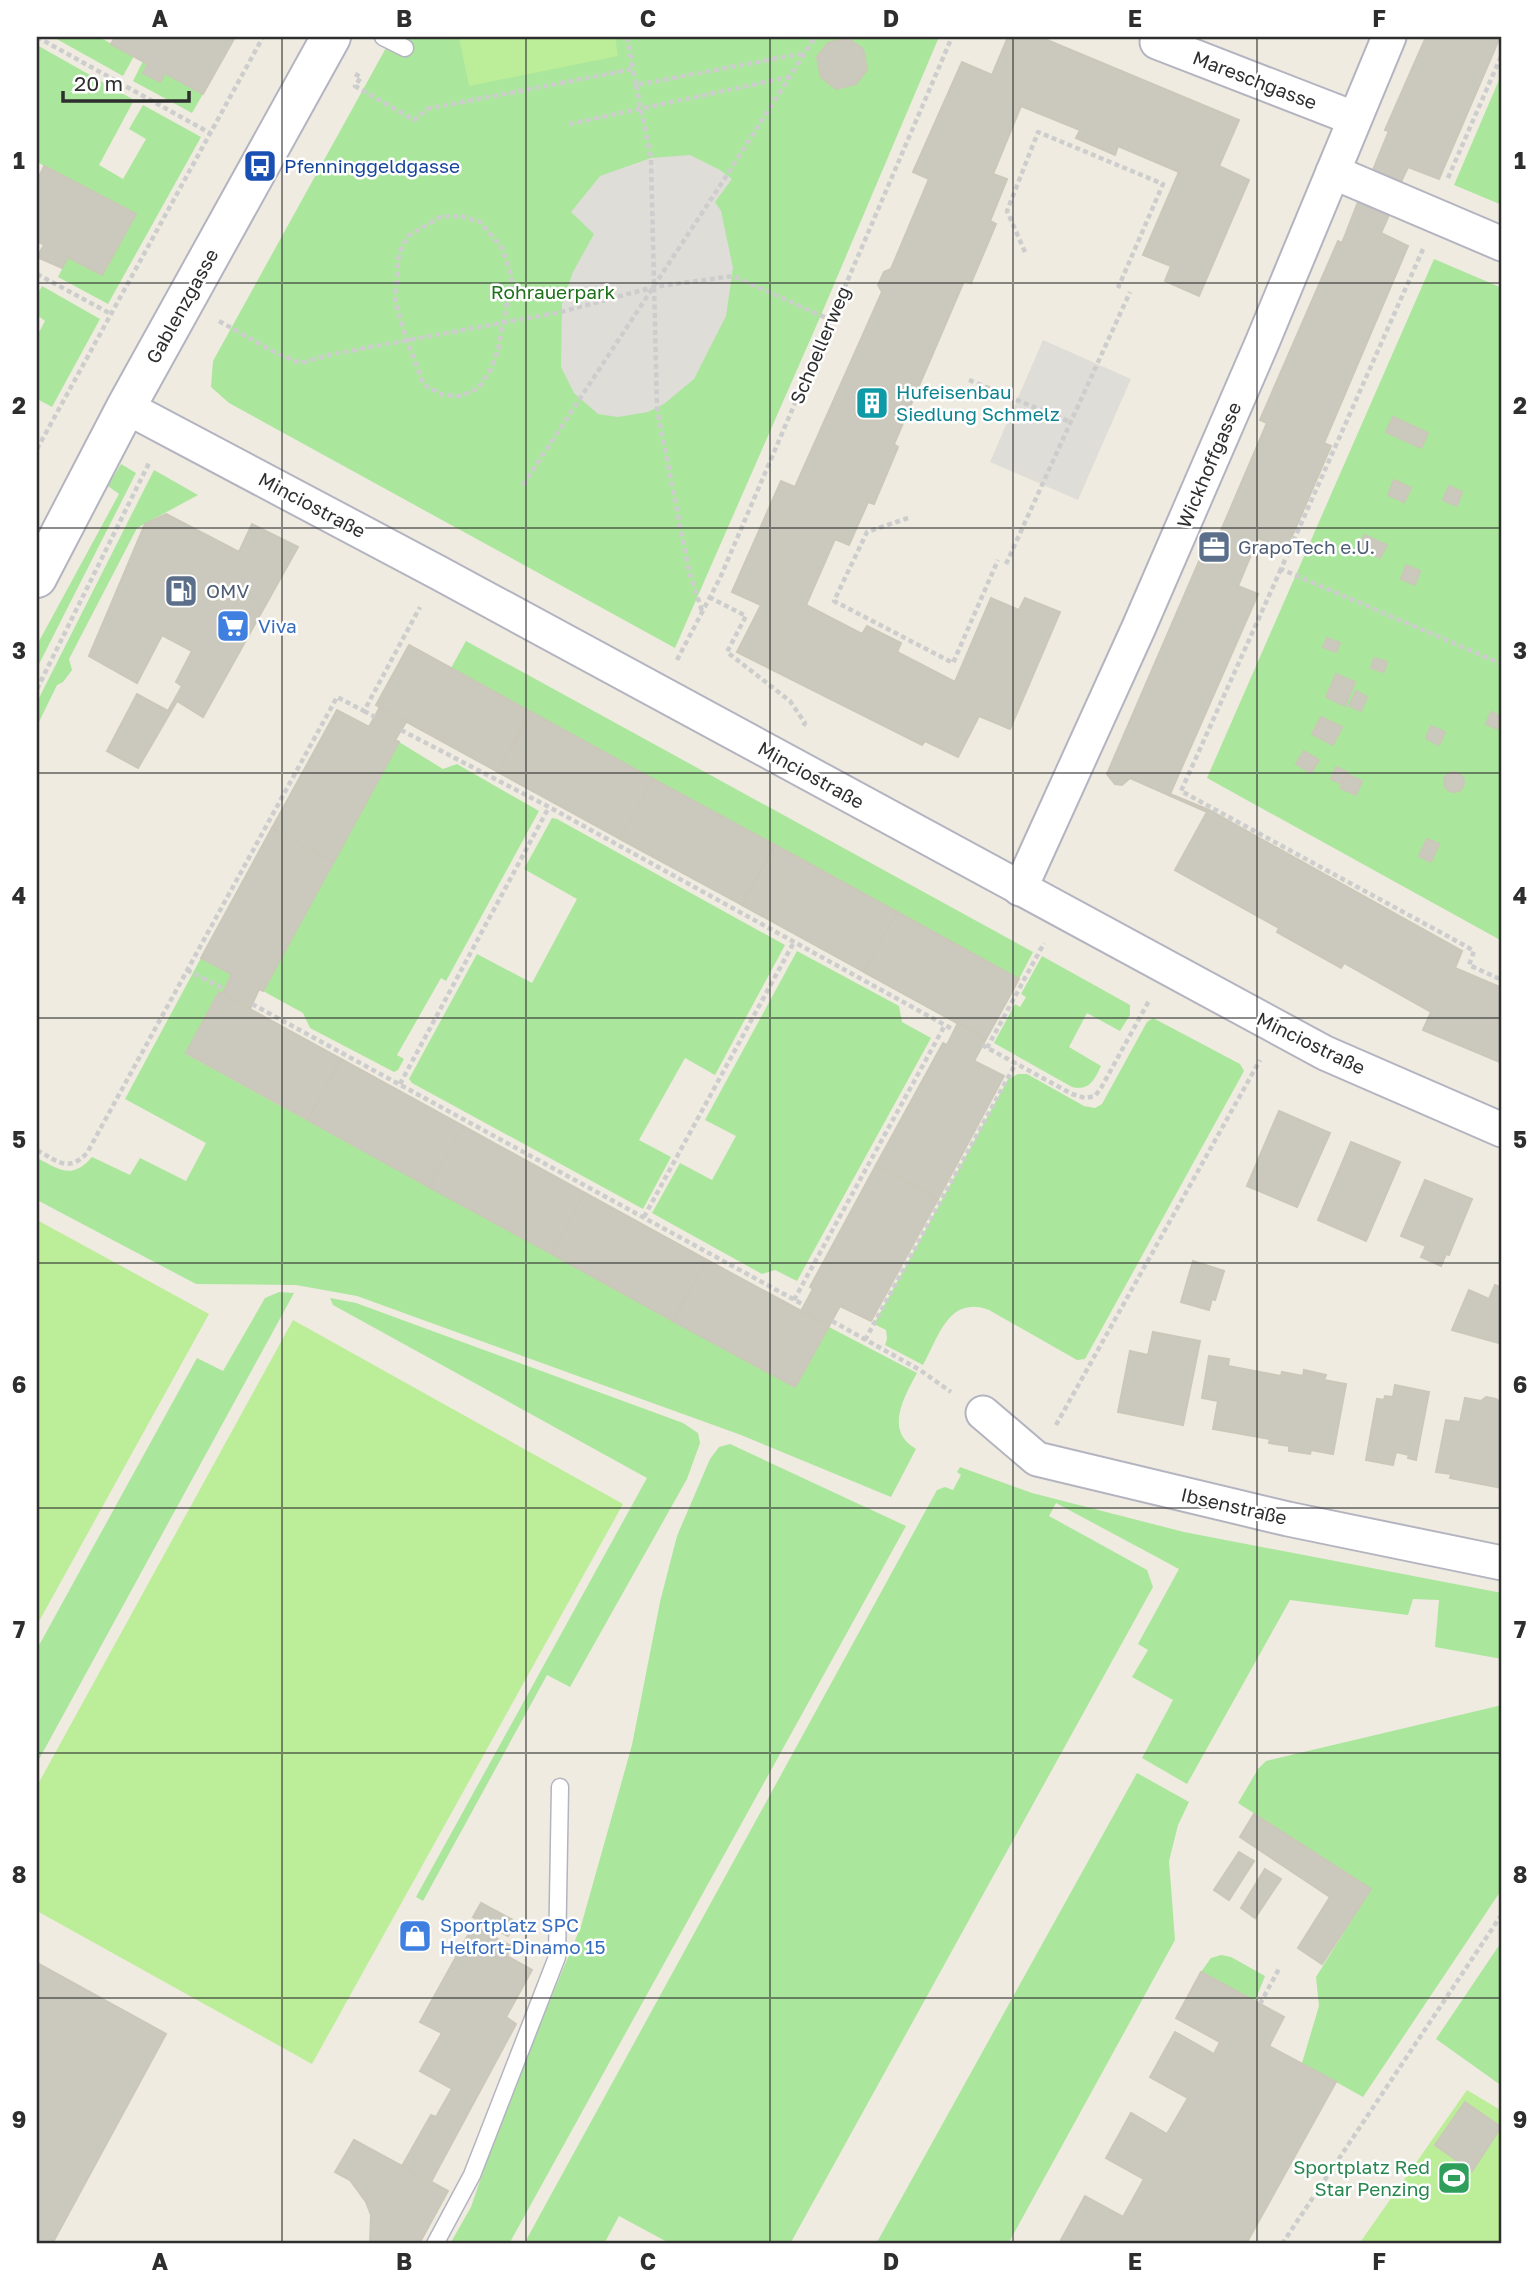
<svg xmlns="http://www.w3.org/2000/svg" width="1539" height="2281" font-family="'Golos Text',sans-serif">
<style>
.green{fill:#aae69c}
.pitch{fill:#bced98}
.plaza{fill:#dfddd7}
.building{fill:#cbc9be;stroke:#cbc7b9;stroke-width:2}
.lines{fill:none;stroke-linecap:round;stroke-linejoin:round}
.lane-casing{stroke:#b4b4c1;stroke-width:19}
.street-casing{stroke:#b4b4c1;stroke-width:37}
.secondary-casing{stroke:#b4b4c1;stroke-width:42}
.path{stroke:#cdcdcd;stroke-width:4.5;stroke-dasharray:5 3.5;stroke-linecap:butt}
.lane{stroke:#fff;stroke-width:16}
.street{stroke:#fff;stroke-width:33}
.secondary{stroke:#fff;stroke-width:38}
.grid{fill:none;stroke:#2e2e2e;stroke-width:2;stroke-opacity:0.55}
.labels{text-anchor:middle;stroke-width:5;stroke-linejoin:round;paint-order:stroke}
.street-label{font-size:19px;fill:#2e2e2e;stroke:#fff}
.transit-label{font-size:19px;fill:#164399;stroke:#fff;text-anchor:start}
.park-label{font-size:19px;fill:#1d6f19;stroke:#fff}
.culture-label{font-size:19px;fill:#0d838f;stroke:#fff;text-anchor:start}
.service-label{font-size:19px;fill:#4e5e75;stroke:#fff;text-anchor:start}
.shop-label{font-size:19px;fill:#366cbe;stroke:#fff;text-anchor:start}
.leisure-label{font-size:19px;fill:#27864d;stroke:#fff;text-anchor:end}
.neatline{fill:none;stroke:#2e2e2e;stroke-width:2.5}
.grid-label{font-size:23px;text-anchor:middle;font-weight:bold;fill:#2e2e2e}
</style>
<rect width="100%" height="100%" fill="#efebe0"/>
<!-- green -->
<g class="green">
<polygon points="53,37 99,37 134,56 123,76"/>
<polygon points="392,37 939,37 821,315 675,648 229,403 211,387 213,361"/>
<polygon points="37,45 134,100 99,165 123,179 146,139 129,129 143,105 201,137 108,304 58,277 68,257 102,275 136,214 37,162"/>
<polygon points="143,61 148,64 143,73 160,82 165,73 203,94 192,113 133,81"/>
<polygon points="1502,73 1502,205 1454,185"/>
<polygon points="1434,259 1502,288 1502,941 1207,778"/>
<polygon points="42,286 100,319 52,407 37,399 37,336 45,321 37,315 37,295"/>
<polygon points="121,464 136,473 37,668 37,645 119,494 108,486"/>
<polygon points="154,470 198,495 137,528 69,659 72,670 63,682 57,685 37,726 37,702"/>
<polygon points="466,641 1033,952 1019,979 451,668"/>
<polygon points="399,742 443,769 457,764 539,811 446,981 441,978 397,1055 404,1059 398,1070 394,1072 310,1028 303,1013 263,991"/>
<polygon points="552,818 557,819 785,945 715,1075 685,1058 639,1140 671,1157 643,1209 412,1083 409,1079 477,954 532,983 577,899 524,869"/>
<polygon points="797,951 899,1006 902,1022 931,1038 797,1281 775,1270 762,1274 652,1213 680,1163 712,1180 736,1136 705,1120"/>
<path d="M1042,956l88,49v10l-10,16 -33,-18 -18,34 32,19c-7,14 -11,25 -29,21l-78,-44 21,-39 5,3 6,-10 -5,-3z"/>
<path d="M201,958l31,16 -9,19 -5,-1 -32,62 608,333 35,-60 88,46c-13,24 -33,58 -1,76l-25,48 -150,-62 -384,-139 -61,-11 -100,-1 -159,-84v-42c23,12 35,22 55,-1l38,18 10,-17 46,23 20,-38 -81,-44z"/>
<path d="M1153,1018l87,46 4,7 -159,288 -8,1 -88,-50c-40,-15 -50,26 -66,55l-38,-20 2,-6 -1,-9 -12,-6 134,-245 10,-5h9l57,32 11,2 7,-4 45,-82z"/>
<polygon points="279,1292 294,1293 37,1763 37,1649 197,1358 223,1371 265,1298"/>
<polygon points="330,1298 356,1303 683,1423 698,1433 700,1443 687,1479 570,1687 547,1675 423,1901 416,1897 647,1478 333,1305"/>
<polygon points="730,1444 906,1526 509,2244 450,2244 471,2207 504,2111 581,1926 632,1745 660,1602 677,1536 710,1459 719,1447"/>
<polygon points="960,1467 1032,1493 1184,1532 1502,1593 1502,1659 1435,1647 1439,1600 1413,1599 1408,1615 1290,1600 1187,1784 1142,1758 1173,1700 1132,1677 1148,1650 1138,1644 1179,1569 1056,1503 1049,1516 1147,1570 1153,1587 790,2244 671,2244 619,2216 604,2244 524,2244 937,1490 945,1487 953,1490 961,1475 957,1472"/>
<polygon points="1502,1705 1502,1889 1363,2097 1302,2063 1319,2006 1316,1977 1371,1889 1238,1803 1258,1769 1266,1761"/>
<polygon points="1137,1773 1189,1802 1178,1825 1169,1861 1175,1940 1008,2244 876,2244"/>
<polygon points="1502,1941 1502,2086 1436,2039"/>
<polygon points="1221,1955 1231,1957 1265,1976 1255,2001 1201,1972 1211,1958"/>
</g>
<!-- pitch -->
<g class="pitch">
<polygon points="459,37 615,37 618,56 469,86"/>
<polygon points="37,1220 209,1314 37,1625"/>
<polygon points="293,1320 623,1504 312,2064 37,1911 37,1786"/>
<polygon points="1467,2090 1502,2111 1502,2244 1359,2244"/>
</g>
<!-- plaza -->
<g class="plaza">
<polygon points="690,155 720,170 732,179 715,202 721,211 733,268 726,316 694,379 664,404 648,412 618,417 598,414 574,393 561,367 562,304 573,272 594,234 571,212 600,176 651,158"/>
<polygon points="1043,340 1131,379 1078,500 990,462"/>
</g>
<!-- building -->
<g class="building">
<polygon points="115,37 235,37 203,94 165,73 160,82 143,73 148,64 111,44"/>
<polygon points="1008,37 1040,37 1239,120 1219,166 1249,180 1199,296 1165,281 1171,266 1143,255 1179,172 1118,146 1115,155 1076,138 1080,130 1021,106 993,174 1007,179 990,221 996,224 971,283 964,281 894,444 898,447 874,504 868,502 849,545 835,539 806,605 862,634 867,626 901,643 897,652 955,682 991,598 1019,610 1025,598 1060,612 1010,729 979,716 958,757 925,741 922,745 737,652 761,605 732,592 781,481 795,487 882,292 878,285 884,272 891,269 929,179 913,172 962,62 992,75"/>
<polygon points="1426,37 1500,37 1439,179 1408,167 1401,182 1373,170 1389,131 1385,130"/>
<polygon points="847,38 863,49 867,69 856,84 836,89 821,77 817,57 828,43"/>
<polygon points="44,166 136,214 102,275 68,257 62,268 37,257 44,245 37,241 37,181"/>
<polygon points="1358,202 1389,215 1381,233 1408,246 1324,443 1331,446 1286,550 1258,538 1238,586 1258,594 1170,794 1209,810 1462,951 1455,968 1502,988 1502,1063 1423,1030 1431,1012 1344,963 1341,968 1277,932 1279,928 1175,870 1207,812 1130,778 1122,785 1115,784 1107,774 1203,552 1210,555 1214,547 1267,423 1260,420 1338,241 1342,243"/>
<polygon points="1393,417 1428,433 1421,448 1386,432"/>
<polygon points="1394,480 1411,488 1404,502 1388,495"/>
<polygon points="1449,486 1462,492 1457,506 1443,500"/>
<polygon points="166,514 239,552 252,524 298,547 203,717 177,701 138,768 107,751 137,694 168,711 182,686 176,682 192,651 162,635 137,683 89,656 145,524"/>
<polygon points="1364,535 1387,545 1380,558 1359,548"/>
<polygon points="1406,565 1420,571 1415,585 1401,579"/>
<polygon points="1327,638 1340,643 1336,652 1323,647"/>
<polygon points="409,645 531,712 498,772 376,705"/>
<polygon points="1374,658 1387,662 1384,672 1371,668"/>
<polygon points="1336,674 1355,682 1345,706 1326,697"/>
<polygon points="1356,691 1367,697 1361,711 1349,706"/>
<polygon points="380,707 406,722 395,740 399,742 333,863 272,828 337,710 369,727"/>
<polygon points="531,712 653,779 620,839 498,772"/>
<polygon points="1491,712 1502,717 1497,729 1486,724"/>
<polygon points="1321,717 1342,727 1333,745 1312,734"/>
<polygon points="1431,726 1445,732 1439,745 1426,738"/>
<polygon points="1304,751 1319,760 1311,773 1296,764"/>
<polygon points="1336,767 1347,772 1342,784 1331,779"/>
<circle cx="1454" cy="782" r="10"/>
<polygon points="1347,774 1362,781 1356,795 1340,788"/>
<polygon points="653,779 775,845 742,905 620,839"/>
<polygon points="272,828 333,863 263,991 259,989 250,1009 223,993 232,974 201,958"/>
<polygon points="1427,839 1439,844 1431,862 1419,856"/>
<polygon points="775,845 897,912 864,972 742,905"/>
<polygon points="897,912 1019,979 986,1039 864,972"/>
<polygon points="219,992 341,1059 308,1120 186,1053"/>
<polygon points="958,1023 986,1039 974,1061 1004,1076 938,1199 876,1165 943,1043 947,1045"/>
<polygon points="341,1059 463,1126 429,1187 308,1120"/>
<polygon points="1279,1111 1330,1133 1297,1207 1247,1186"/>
<polygon points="463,1126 585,1193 552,1254 429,1187"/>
<polygon points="1351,1142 1400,1162 1366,1241 1318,1220"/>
<polygon points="876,1165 938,1199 871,1321 840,1306 829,1326 801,1311 813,1289 810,1287"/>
<polygon points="1425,1180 1472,1199 1449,1255 1446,1254 1441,1266 1421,1257 1426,1246 1401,1236"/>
<polygon points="585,1193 707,1260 673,1321 552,1254"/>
<polygon points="707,1260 829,1326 795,1387 673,1321"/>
<polygon points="1193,1261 1224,1271 1215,1300 1212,1299 1209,1310 1181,1302"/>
<polygon points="1495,1285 1502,1288 1502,1335 1499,1343 1452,1330 1469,1290 1489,1299"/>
<polygon points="1153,1332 1200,1341 1183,1425 1118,1412 1130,1351 1148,1355"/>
<polygon points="1209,1356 1229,1359 1228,1366 1281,1376 1282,1372 1303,1376 1304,1370 1326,1375 1324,1380 1346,1384 1333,1454 1311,1450 1310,1454 1289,1451 1289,1446 1269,1443 1270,1439 1213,1429 1218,1401 1202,1398"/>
<polygon points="1395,1385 1429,1392 1416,1460 1408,1458 1409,1455 1396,1452 1393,1465 1366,1460 1377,1399 1384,1400 1385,1396 1393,1397"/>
<polygon points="1486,1397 1496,1399 1502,1404 1502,1488 1450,1478 1451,1474 1436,1472 1446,1420 1460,1422 1465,1398 1481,1401"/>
<polygon points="1254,1814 1371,1889 1322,1964 1298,1948 1330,1897 1240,1837"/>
<polygon points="1239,1852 1254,1861 1229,1900 1214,1890"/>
<polygon points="1265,1869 1281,1879 1255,1918 1241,1908"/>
<polygon points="481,1903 515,1921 508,1936 473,1917"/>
<polygon points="473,1926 511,1946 507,1956 532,1970 506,2017 516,2024 431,2182 402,2166 431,2115 436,2117 452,2089 420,2071 442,2033 420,2022"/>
<polygon points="37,1963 166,2034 52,2244 37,2244"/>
<polygon points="1201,1972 1284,2017 1269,2046 1336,2082 1246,2244 1069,2244 1061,2240 1085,2196 1123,2217 1144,2179 1106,2158 1131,2113 1167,2134 1188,2098 1150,2077 1175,2032 1214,2054 1220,2042 1176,2018"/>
<polygon points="1465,2102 1501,2127 1472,2171 1435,2145"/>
<polygon points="354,2140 448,2191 419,2244 370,2244 371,2215 366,2202 350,2180 335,2172"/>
</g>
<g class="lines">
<defs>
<g id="lane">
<polyline points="383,37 405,48"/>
<polyline points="435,2244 472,2175 557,1957 560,1787"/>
</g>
<g id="street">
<polyline points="1157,42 1353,118"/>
<polyline points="1333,172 1502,244"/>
<polyline points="126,407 439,573 1325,1053 1502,1130"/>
<polyline points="1020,889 1139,627 1262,343 1389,37"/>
<polyline points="983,1413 1037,1459 1288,1519 1502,1563"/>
</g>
<polyline id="secondary" points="37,578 126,407 331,37"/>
</defs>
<!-- lane casing -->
<use href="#lane" class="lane-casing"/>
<!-- street casing -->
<use href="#street" class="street-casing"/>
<!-- secondary casing -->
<use href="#secondary" class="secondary-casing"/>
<!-- path -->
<g class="path">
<polyline points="37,37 210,133"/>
<polyline points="627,37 633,69"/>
<polyline points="355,74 361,77 355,86 414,120 427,109 633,69 636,85 805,53"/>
<polyline points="636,85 651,158 657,409 689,571 702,611"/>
<polyline points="569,124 789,77"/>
<polyline points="1448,178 1502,54"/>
<polygon points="461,216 480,222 502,248 512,278 498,350 490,371 478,388 462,396 443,395 424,385 407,341 395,301 399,253 408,236 440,217"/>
<polyline points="1423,249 1281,569 1502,664"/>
<polyline points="1025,252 1007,211 1038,132 1163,184 1118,288"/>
<polyline points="37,274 111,314"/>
<polyline points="219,321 276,353 301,363 333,354 561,312 654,287 733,276 831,320"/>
<polyline points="969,380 1070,422"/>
<polyline points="37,449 263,37"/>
<polyline points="523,485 727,175 815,37"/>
<polyline points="908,518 867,532 834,601 953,663 998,560"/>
<polyline points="1006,564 1130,292"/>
<polyline points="1281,569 1181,791 1462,944 1474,951 1469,965 1502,980"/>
<polyline points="709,597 746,616 727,652 790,701 805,723 803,726"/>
<polyline points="677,660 720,578 952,37"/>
<polyline points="37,689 150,461"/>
<polyline points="364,711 375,717"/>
<polyline points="401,730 549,807 954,1030"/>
<polyline points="187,970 224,989"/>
<polyline points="252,1004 804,1305"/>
<polyline points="982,1045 1072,1094 1085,1098 1095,1096 1101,1088 1150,999"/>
<polyline points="987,1048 1044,943"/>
<polyline points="400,1084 549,807"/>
<path d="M37,1150c20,11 31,23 50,3l250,-456 27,14 56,-104"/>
<polyline points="644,1217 794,942"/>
<polyline points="794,1300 945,1025"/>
<polyline points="832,1321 920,1370 951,1392"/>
<polyline points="865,1340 1016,1063"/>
<polyline points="1056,1425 1260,1060"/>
<polyline points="1260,2004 1280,1967"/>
<polyline points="1282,2244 1502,1914"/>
</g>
<!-- lane -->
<use href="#lane" class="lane"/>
<!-- street -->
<use href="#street" class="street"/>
<!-- secondary -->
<use href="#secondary" class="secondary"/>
</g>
<!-- grid -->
<path class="grid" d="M282,37v2207M526,37v2207M770,37v2207M1013,37v2207M1257,37v2207M37,283h1465M37,528h1465M37,773h1465M37,1018h1465M37,1263h1465M37,1508h1465M37,1753h1465M37,1998h1465"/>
<!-- icons -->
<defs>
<symbol id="bus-square" viewBox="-11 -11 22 22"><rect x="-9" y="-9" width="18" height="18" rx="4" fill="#1a4fb4" stroke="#fff"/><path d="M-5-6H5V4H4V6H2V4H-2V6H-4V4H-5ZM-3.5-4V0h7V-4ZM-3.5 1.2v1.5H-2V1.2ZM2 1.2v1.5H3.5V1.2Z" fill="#fff"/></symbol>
<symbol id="building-square" viewBox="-11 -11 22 22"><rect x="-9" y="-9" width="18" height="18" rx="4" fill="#0f9aa8" stroke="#fff"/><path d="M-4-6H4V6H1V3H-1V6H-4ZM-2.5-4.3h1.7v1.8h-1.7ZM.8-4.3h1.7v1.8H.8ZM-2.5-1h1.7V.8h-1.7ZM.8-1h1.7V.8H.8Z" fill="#fff"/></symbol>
<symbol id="office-square" viewBox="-11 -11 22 22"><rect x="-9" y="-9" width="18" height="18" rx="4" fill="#5c6f8a" stroke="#fff"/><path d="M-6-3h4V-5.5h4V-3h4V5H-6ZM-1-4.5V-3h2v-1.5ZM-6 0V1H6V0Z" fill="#fff"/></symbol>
<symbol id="fuel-square" viewBox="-11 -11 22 22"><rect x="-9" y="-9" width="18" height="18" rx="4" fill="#5c6f8a" stroke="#fff"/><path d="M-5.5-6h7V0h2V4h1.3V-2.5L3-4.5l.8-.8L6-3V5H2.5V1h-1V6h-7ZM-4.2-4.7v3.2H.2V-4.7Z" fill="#fff"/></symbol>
<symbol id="supermarket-square" viewBox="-11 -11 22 22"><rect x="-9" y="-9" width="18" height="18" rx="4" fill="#3f7fe0" stroke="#fff"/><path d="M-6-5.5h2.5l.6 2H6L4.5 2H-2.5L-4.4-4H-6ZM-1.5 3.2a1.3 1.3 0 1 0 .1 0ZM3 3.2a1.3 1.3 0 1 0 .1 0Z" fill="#fff"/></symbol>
<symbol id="shop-square" viewBox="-11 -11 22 22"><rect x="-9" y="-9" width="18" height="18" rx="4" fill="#3f7fe0" stroke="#fff"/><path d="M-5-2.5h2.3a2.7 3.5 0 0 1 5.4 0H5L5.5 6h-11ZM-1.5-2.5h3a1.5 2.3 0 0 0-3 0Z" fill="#fff"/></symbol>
<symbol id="stadium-square" viewBox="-11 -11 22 22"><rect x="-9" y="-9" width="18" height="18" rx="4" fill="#2e9e5b" stroke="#fff"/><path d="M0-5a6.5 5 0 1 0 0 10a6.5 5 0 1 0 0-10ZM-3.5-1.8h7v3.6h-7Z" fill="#fff"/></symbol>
</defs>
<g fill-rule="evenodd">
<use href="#bus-square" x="241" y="147" width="38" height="38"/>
<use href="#building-square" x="853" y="384" width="38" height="38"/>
<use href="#office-square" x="1195" y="528" width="38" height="38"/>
<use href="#fuel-square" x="162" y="572" width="38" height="38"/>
<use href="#supermarket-square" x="214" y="607" width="38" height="38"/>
<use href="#shop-square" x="396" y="1917" width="38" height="38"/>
<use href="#stadium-square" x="1435" y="2159" width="38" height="38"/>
</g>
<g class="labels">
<!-- street labels -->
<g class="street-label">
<text transform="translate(1255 80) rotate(21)" y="7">Mareschgasse</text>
<text transform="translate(182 306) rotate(-61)" y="7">Gablenzgasse</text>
<text transform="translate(820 345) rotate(-67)" y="7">Schoellerweg</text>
<text transform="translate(1209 465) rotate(-67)" y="7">Wickhoffgasse</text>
<text transform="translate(312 505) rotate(28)" y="7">Minciostraße</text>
<text transform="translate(811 775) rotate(29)" y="7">Minciostraße</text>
<text transform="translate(1311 1043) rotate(26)" y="7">Minciostraße</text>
<text transform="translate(1234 1506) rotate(13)" y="7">Ibsenstraße</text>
</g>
<!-- transit labels -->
<g class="transit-label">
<text x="284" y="173">Pfenninggeldgasse</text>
</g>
<!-- park labels -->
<g class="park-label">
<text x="553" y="299">Rohrauerpark</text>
</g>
<!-- culture labels -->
<g class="culture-label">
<text x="896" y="399">Hufeisenbau<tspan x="896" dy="22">Siedlung Schmelz</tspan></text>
</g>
<!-- service labels -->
<g class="service-label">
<text x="1238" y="554">GrapoTech e.U.</text>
<text x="206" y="598">OMV</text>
</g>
<!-- shop labels -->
<g class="shop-label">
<text x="258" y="633">Viva</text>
<text x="440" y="1932">Sportplatz SPC<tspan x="440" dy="22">Helfort-Dinamo 15</tspan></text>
</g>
<!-- leisure labels -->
<g class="leisure-label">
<text x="1430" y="2174">Sportplatz Red<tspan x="1430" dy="22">Star Penzing</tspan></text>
</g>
</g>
<!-- border -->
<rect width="1539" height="2281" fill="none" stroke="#ffffff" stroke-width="77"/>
<!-- scale -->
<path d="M63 91v10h126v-10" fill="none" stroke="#2e2e2e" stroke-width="3.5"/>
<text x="74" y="91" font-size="21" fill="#2e2e2e" stroke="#ffffff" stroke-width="5" paint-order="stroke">20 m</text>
<rect x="38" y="38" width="1462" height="2204" class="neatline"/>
<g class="grid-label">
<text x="160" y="27">A</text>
<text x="404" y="27">B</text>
<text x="648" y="27">C</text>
<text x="891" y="27">D</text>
<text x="1135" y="27">E</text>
<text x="1379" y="27">F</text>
<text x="19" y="169">1</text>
<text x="1520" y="169">1</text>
<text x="19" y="414">2</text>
<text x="1520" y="414">2</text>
<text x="19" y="659">3</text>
<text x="1520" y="659">3</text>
<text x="19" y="904">4</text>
<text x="1520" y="904">4</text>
<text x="19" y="1148">5</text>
<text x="1520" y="1148">5</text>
<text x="19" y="1393">6</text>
<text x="1520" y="1393">6</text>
<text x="19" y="1638">7</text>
<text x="1520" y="1638">7</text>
<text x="19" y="1883">8</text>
<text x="1520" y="1883">8</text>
<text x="19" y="2128">9</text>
<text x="1520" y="2128">9</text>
<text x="160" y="2270">A</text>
<text x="404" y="2270">B</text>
<text x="648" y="2270">C</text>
<text x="891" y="2270">D</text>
<text x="1135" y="2270">E</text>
<text x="1379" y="2270">F</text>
</g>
</svg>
